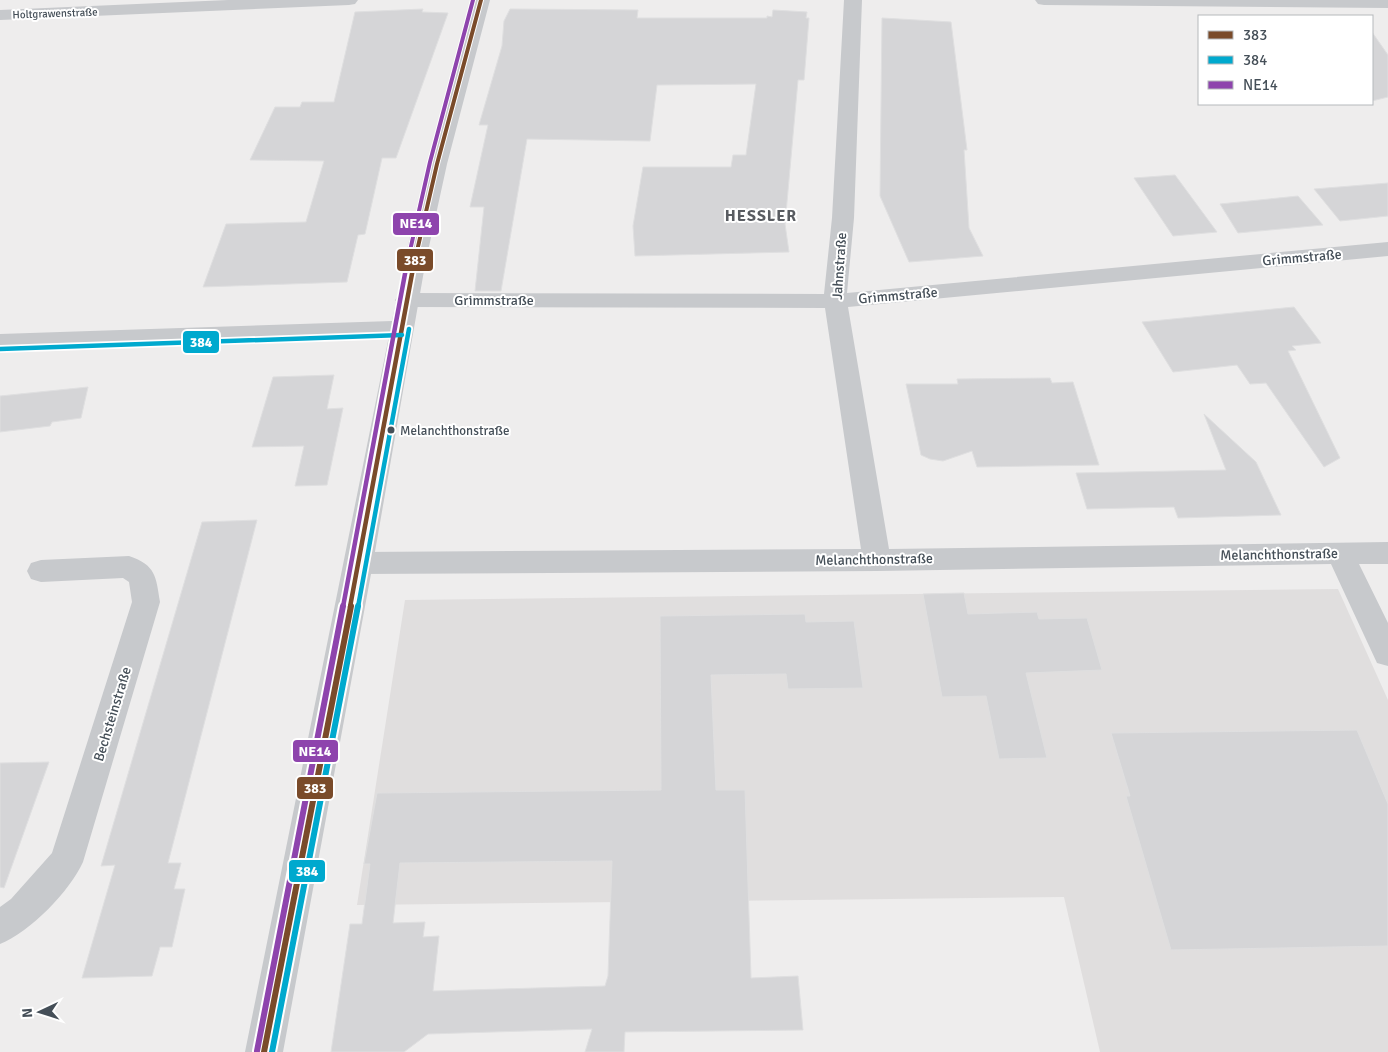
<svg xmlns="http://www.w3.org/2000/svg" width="1388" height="1052" font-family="Signika,sans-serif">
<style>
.education{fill:#e0dede}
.building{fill:#d5d5d7;stroke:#dfdfe0;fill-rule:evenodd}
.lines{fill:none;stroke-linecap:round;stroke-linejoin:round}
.minor{fill:#c7c9cc;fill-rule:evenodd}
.tertiary{fill:#c7c9cc;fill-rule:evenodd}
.bus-1-far2-casing{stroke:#fff;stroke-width:6}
.bus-1-far1-casing{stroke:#fff;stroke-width:8}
.bus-1-casing{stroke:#fff;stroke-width:10}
.bus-2-far1-casing{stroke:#fff;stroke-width:8}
.bus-2-casing{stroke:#fff;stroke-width:10}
.bus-3-far2-casing{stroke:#fff;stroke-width:6}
.bus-3-far1-casing{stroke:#fff;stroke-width:8}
.bus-3-casing{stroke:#fff;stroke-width:10}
.bus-1-far2{stroke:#7a4b2a;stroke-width:4}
.bus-1-far1{stroke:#7a4b2a;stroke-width:4.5}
.bus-1{stroke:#7a4b2a;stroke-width:6}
.bus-2-far1{stroke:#00a9ce;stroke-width:4.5}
.bus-2{stroke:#00a9ce;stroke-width:6}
.bus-3-far2{stroke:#8e44ad;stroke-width:4}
.bus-3-far1{stroke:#8e44ad;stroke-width:4.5}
.bus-3{stroke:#8e44ad;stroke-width:6}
.bus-dot{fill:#454f58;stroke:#fff;stroke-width:2}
.labels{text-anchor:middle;stroke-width:4;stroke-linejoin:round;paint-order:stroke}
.far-street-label{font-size:11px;fill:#454f58;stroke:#fff}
.bus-label{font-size:13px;fill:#454f58;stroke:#fff;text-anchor:start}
.street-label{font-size:14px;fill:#454f58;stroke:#fff}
.far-district-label{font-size:16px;font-weight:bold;letter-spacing:1px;fill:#595c61;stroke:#fff}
.line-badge{stroke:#fff;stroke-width:2}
.badge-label{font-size:14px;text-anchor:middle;font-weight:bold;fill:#fff}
</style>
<rect width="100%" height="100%" fill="#eeeded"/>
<!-- education -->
<polygon class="education" points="1338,589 1388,700 1388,1052 1100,1052 1064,897 357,905 405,600"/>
<!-- building -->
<g class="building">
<polygon points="423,9 422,12 448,13 396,158 382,158 365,234 358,235 347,282 203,287 226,224 306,222 324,161 250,160 275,107 300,107 302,102 334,102 355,12"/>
<polygon points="510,9 638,10 637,18 767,18 767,16 772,17 773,10 807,12 806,18 809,18 804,80 798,80 785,224 789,252 635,256 633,226 643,167 731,167 733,155 746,155 756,84 657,85 650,141 527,139 501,291 475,291 484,207 470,207 488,125 479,125 502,46 504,21"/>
<polygon points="882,18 951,22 967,150 964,150 969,228 983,256 909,262 880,196"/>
<polygon points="1372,32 1388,55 1388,97 1372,101"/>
<polygon points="1175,175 1217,232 1173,236 1134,178"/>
<polygon points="1388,183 1388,216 1340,221 1314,189"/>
<polygon points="1298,196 1323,225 1238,233 1220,204"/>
<polygon points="1294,307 1321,343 1292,346 1296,350 1288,351 1340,458 1324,467 1266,383 1250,384 1237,365 1173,372 1142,322"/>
<polygon points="334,375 327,409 343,408 327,485 295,486 304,446 252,447 273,377"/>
<polygon points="1050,378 1052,383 1073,382 1099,465 977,467 972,451 943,461 930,459 921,455 906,384 958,384 957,379"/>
<polygon points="88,387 81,418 52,422 50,426 0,432 0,396"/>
<polygon points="1204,414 1256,462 1281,515 1178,518 1174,507 1087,509 1076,473 1226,470"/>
<polygon points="257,520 168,863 181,863 174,889 185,889 172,947 160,947 152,976 82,978 115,865 101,866 202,522"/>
<polygon points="964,593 968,614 1037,612 1039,619 1087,618 1102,670 1026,673 1047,758 999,759 986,696 942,697 923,594"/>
<path d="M805,614l1,8 48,-1 9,67 -75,1 -2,-15 -75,1 5,115h29l6,188 47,-2 5,54 -178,2 -1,20h-39l7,-23 -164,5 -24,18h-73l19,-128h12l8,-60h-6l13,-71 284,-3 -1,-174zM612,861l-4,115 -3,10 -172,5 6,-55 -16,1 2,-15 -32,1 7,-60z"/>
<polygon points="1357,730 1388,804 1388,946 1171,950 1126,796 1130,796 1111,733"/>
<polygon points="49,762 4,888 0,887 0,763"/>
</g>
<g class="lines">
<!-- minor -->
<g class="minor">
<polygon points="228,0 358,0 355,4 349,5 0,20 0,10"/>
<polygon points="844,0 862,0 854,218 847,293 1388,242 1388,256 848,307 889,549 1388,542 1388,564 1359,564 1388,623 1388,666 1377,663 1331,564 877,571 359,574 349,571 345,563 349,555 359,552 861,549 825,308 407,307 399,305 395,300 399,295 407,293 824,294 832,218"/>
<polygon points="1035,0 1388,0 1388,8 1044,5 1038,4"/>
<path d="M129,556c27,9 27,21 31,46l-77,260c-13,29 -53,70 -83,82v-37l11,-8 41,-46 80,-251 -3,-20 -6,-4 -82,4 -10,-3 -4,-8 4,-8 10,-3z"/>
</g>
<!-- tertiary -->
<path class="tertiary" d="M472,0h18l-43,164 -22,101 -52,298 -90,489h-38l144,-716 -389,14v-16l392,-13c21,-109 51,-215 80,-321z"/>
<defs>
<polyline id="bus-1-far2" points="414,264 437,164 481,0"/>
<polyline id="bus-1-far1" points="350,607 414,263"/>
<polyline id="bus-1" points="264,1052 351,606"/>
<g id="bus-2-far1">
<polyline points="0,349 402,335"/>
<polyline points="358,607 409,329"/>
</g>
<polyline id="bus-2" points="272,1052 358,606"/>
<polyline id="bus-3-far2" points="407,264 430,162 473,0"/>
<polyline id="bus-3-far1" points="343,607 407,263"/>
<polyline id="bus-3" points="257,1051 343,606"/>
</defs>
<!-- bus-1-far2 casing -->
<use href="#bus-1-far2" class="bus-1-far2-casing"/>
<!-- bus-1-far1 casing -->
<use href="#bus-1-far1" class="bus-1-far1-casing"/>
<!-- bus-1 casing -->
<use href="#bus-1" class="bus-1-casing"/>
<!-- bus-2-far1 casing -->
<use href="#bus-2-far1" class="bus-2-far1-casing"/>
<!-- bus-2 casing -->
<use href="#bus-2" class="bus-2-casing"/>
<!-- bus-3-far2 casing -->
<use href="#bus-3-far2" class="bus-3-far2-casing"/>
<!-- bus-3-far1 casing -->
<use href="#bus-3-far1" class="bus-3-far1-casing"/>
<!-- bus-3 casing -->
<use href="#bus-3" class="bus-3-casing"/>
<!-- bus-1-far2 -->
<use href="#bus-1-far2" class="bus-1-far2"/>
<!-- bus-1-far1 -->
<use href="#bus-1-far1" class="bus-1-far1"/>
<!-- bus-1 -->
<use href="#bus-1" class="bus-1"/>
<!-- bus-2-far1 -->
<use href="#bus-2-far1" class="bus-2-far1"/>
<!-- bus-2 -->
<use href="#bus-2" class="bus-2"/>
<!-- bus-3-far2 -->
<use href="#bus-3-far2" class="bus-3-far2"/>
<!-- bus-3-far1 -->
<use href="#bus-3-far1" class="bus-3-far1"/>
<!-- bus-3 -->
<use href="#bus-3" class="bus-3"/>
</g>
<!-- markers -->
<circle class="bus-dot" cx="391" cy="430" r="4.5"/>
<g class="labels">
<!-- far-street labels -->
<g class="far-street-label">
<text transform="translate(55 13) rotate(-2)" y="4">Holtgrawenstraße</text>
</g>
<!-- bus labels -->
<g class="bus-label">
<text x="400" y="435">Melanchthonstraße</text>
</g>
<!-- street labels -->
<g class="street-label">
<text transform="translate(1302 257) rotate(-5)" y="5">Grimmstraße</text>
<text transform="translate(839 266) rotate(-86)" y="5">Jahnstraße</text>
<text transform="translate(898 295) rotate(-5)" y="5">Grimmstraße</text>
<text x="494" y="305">Grimmstraße</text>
<text transform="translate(1279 554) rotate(-1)" y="5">Melanchthonstraße</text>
<text transform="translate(874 559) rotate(-1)" y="5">Melanchthonstraße</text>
<text transform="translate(112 714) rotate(-73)" y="5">Bechsteinstraße</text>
</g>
<!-- far-district labels -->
<g class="far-district-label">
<text x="761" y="221">HESSLER</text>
</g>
</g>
<g class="line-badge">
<rect x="392" y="212" width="48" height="24" rx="5" fill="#8e44ad"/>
<rect x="396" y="248" width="38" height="24" rx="5" fill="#7a4b2a"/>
<rect x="182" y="330" width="38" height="24" rx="5" fill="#00a9ce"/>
<rect x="292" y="739" width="47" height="24" rx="5" fill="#8e44ad"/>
<rect x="296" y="776" width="38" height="24" rx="5" fill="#7a4b2a"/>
<rect x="288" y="859" width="38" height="24" rx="5" fill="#00a9ce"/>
</g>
<g class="badge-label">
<text x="416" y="228">NE14</text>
<text x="415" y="265">383</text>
<text x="201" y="347">384</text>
<text x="315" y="756">NE14</text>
<text x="315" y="793">383</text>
<text x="307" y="876">384</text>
</g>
<!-- legend -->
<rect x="1198" y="15" width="175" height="90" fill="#ffffff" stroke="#b5b9bc"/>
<rect x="1208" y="31" width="25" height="8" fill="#7a4b2a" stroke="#b5b9bc"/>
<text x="1243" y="40" font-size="15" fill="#454f58">383</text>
<rect x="1208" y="56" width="25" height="8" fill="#00a9ce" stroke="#b5b9bc"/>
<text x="1243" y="65" font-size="15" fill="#454f58">384</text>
<rect x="1208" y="81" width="25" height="8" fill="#8e44ad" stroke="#b5b9bc"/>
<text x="1243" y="90" font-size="15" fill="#454f58">NE14</text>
<!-- north arrow -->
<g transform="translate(40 1012) rotate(266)" stroke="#ffffff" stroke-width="4" paint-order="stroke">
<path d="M0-4L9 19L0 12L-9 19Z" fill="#454f58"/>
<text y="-8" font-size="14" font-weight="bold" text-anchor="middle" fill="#454f58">N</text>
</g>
</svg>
